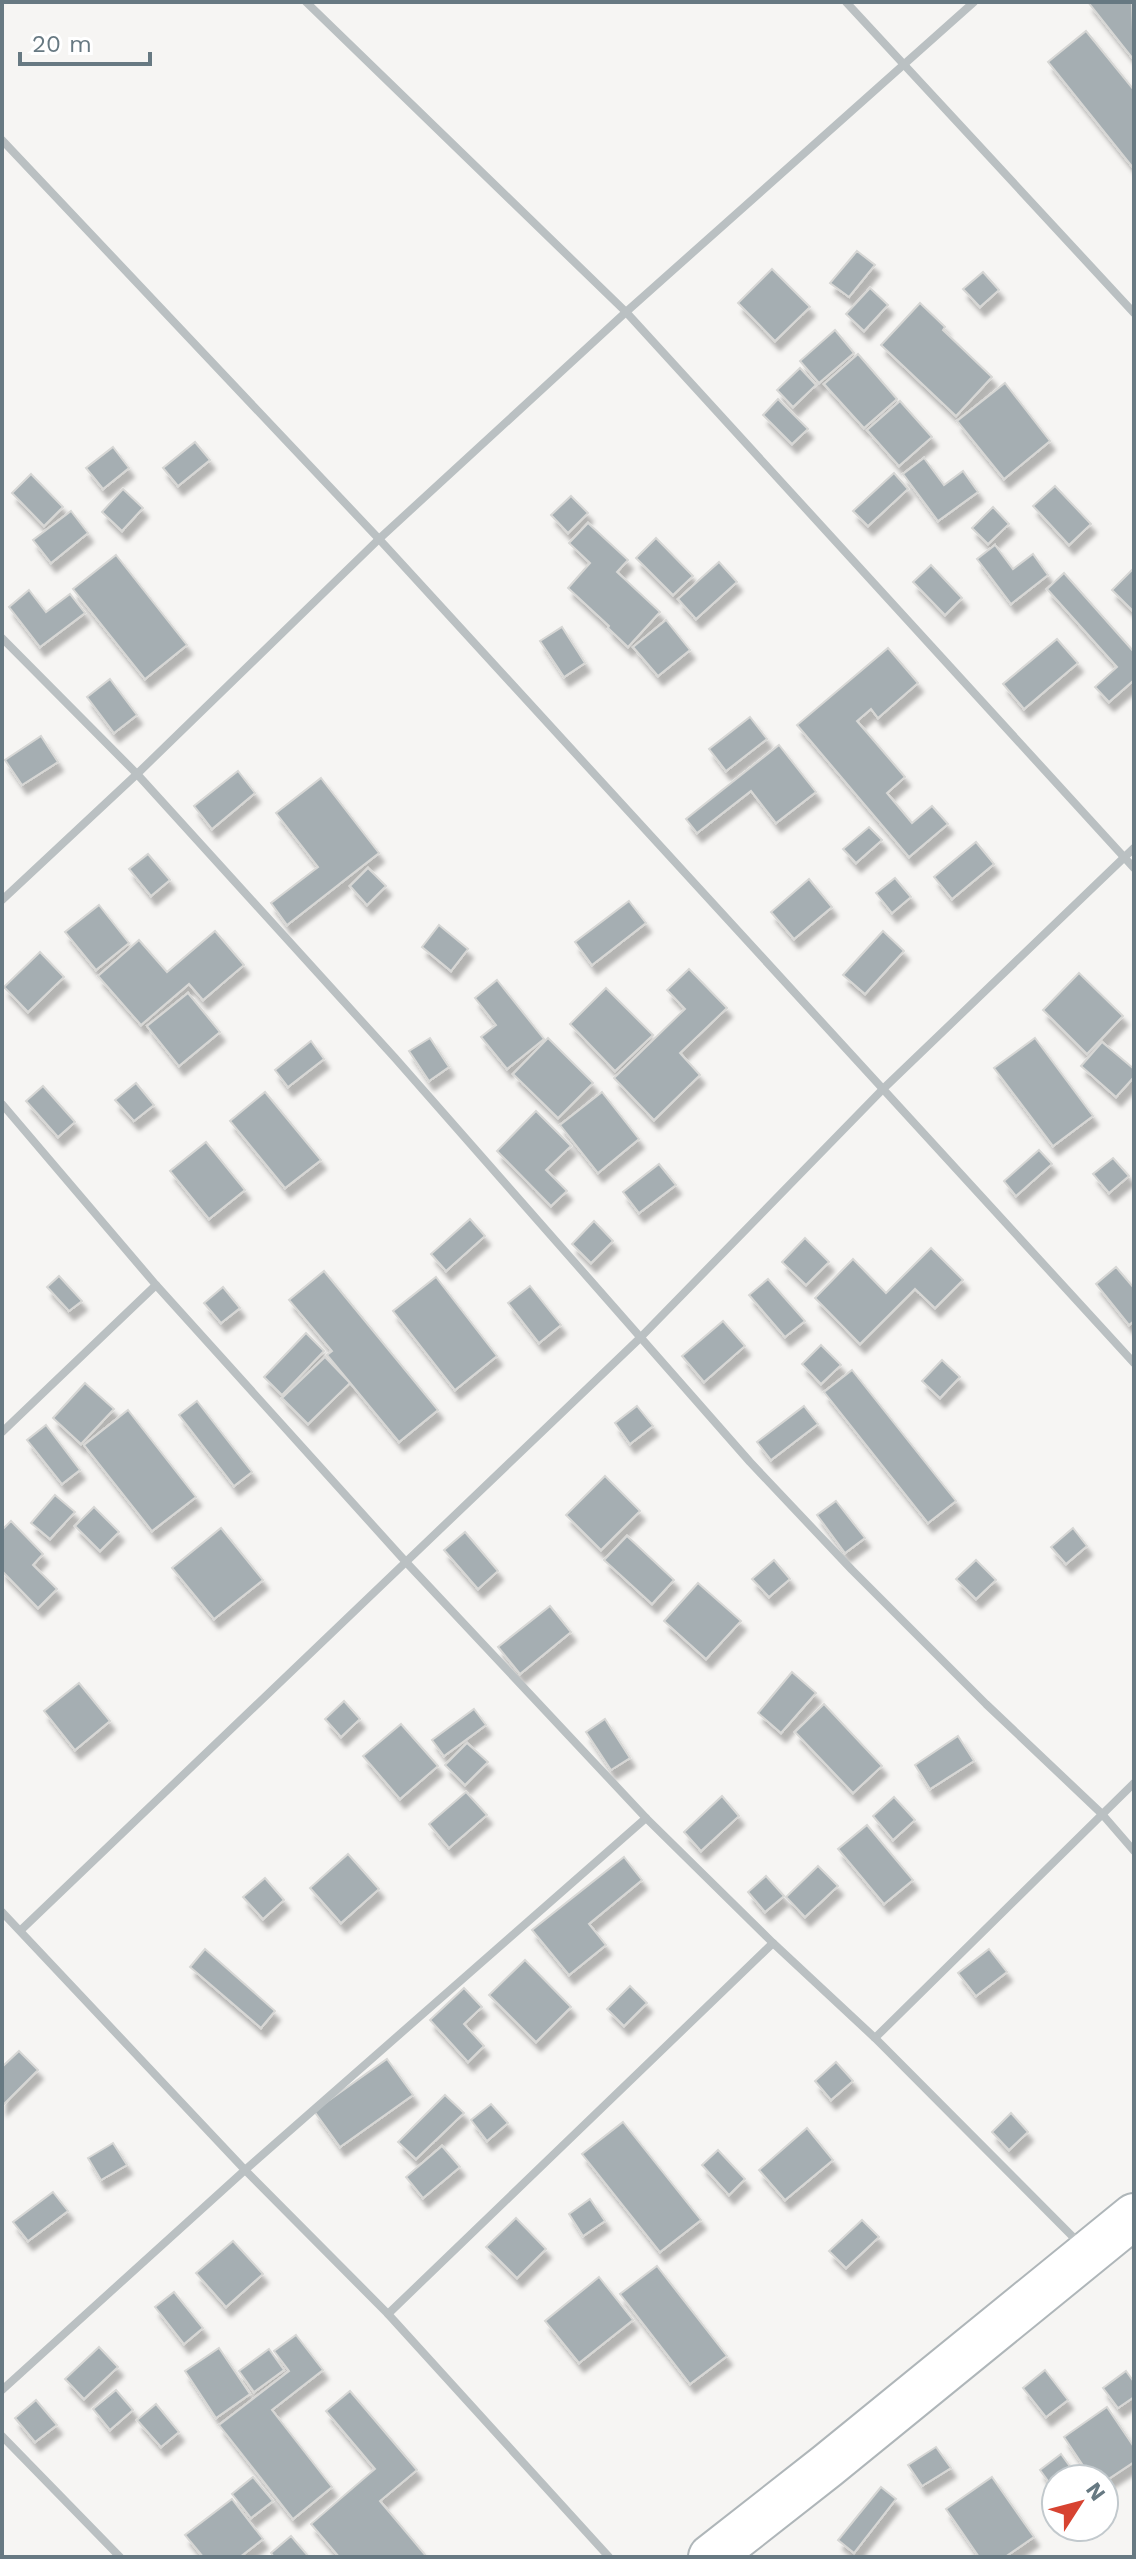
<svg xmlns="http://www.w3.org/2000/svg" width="1136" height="2559" font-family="'Work Sans',sans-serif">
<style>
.building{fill:#a5aeb2;stroke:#d7d7d5;stroke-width:2;filter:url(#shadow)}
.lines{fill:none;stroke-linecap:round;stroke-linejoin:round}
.secondary-casing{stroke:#afb6b9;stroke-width:48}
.street{stroke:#bac0c2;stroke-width:8}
.secondary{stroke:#fff;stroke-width:44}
</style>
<defs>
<filter id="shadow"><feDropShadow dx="5" dy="9" stdDeviation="2" flood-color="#0004"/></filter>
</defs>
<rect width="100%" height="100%" fill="#f6f5f3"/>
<!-- building -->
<g class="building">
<polygon points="1088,2 1132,2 1134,60"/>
<polygon points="1086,31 1134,90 1134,169 1048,62"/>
<polygon points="857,251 875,265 849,297 830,283"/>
<polygon points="772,269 810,307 775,341 738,303"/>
<polygon points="983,272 999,290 980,307 963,289"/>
<polygon points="870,288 888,305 864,331 846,314"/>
<polygon points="920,303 945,327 943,330 992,377 956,416 881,345"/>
<polygon points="835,330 854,353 819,383 800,361"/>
<polygon points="858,354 897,399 864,428 824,384"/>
<polygon points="800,368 816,385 793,407 777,390"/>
<polygon points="1005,383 1050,441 1004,479 957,421"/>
<polygon points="778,399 808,429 792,444 763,415"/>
<polygon points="900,401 932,437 899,466 867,430"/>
<polygon points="195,442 210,460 178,486 163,468"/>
<polygon points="113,447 129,468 103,489 86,468"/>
<polygon points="924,458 944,485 963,471 978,492 938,521 903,474"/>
<polygon points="894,473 908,489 868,526 853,511"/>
<polygon points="31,474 63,507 44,526 12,493"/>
<polygon points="1055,486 1091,524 1069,545 1033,506"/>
<polygon points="123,489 143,508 122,531 102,512"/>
<polygon points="571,496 588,513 568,533 551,515"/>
<polygon points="993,507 1009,524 988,544 972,528"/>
<polygon points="71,511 88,533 51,563 33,540"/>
<polygon points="588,523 628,560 617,572 660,612 628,647 608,628 609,626 568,588 590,563 569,543"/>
<polygon points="656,538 693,576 673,595 636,558"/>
<polygon points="995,545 1013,569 1033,554 1048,575 1011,604 977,559"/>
<polygon points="116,555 187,645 145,679 73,589"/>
<polygon points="719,562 737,582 696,619 678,599"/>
<polygon points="931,565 962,598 945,615 913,582"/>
<polygon points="1134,568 1134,612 1112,590"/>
<polygon points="1064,573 1134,652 1134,680 1109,702 1095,687 1117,667 1047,589"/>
<polygon points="29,590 46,612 70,594 85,613 40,647 9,607"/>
<polygon points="666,620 690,650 658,676 633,647"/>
<polygon points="562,627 585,663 564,677 540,641"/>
<polygon points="1057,639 1078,663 1024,709 1003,684"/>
<polygon points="888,648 918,683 878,718 871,709 857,721 905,777 887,793 912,823 932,806 948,824 909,857 797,725"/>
<polygon points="110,679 137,715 114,733 87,697"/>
<polygon points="750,717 767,739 726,771 709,749"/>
<polygon points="41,736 58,762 22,785 5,760"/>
<polygon points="779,745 816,792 776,823 751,791 697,833 686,819"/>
<polygon points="238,771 255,793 212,829 194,806"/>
<polygon points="321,778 379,853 287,925 271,903 318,867 276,813"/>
<polygon points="869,827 882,840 856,863 843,849"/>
<polygon points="976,842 994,864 952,899 934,877"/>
<polygon points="148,854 170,880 151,896 129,869"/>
<polygon points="368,868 386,886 367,905 350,886"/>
<polygon points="895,878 911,897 892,913 876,893"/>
<polygon points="809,879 832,907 794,939 771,912"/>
<polygon points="629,901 646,923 592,965 575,942"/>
<polygon points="99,905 129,943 96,970 65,932"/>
<polygon points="439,925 468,949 451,971 422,947"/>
<polygon points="215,931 244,965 203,1000 189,984 141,1025 98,976 139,940 167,972"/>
<polygon points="883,931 904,951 865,994 843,975"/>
<polygon points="40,952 64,977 28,1012 4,987"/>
<polygon points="689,969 727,1008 680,1053 700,1075 654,1120 614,1078 685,1009 667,990"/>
<polygon points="1079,973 1123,1016 1087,1054 1043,1010"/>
<polygon points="497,980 544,1039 507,1069 481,1037 496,1025 475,998"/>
<polygon points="606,988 653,1035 615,1071 570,1024"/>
<polygon points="188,993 220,1032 179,1066 147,1026"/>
<polygon points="430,1038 449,1067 429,1081 409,1051"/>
<polygon points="548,1038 593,1083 558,1118 513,1074"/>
<polygon points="1035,1038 1093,1116 1053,1146 994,1068"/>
<polygon points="311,1041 324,1059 288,1087 275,1070"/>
<polygon points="1102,1042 1134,1069 1134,1077 1116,1097 1081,1066"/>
<polygon points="136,1083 154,1105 134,1121 115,1100"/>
<polygon points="43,1086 75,1122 58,1137 26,1101"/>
<polygon points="265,1092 321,1160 285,1188 230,1121"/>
<polygon points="602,1092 639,1139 598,1173 560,1125"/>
<polygon points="536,1111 571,1146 546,1170 567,1191 551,1206 497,1151"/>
<polygon points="206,1142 245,1190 209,1219 170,1171"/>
<polygon points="1039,1150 1052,1164 1016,1196 1004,1181"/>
<polygon points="1113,1158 1129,1176 1109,1193 1093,1174"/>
<polygon points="659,1164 676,1185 639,1213 623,1192"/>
<polygon points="470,1219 485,1236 446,1271 431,1254"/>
<polygon points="594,1221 613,1241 591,1263 572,1244"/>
<polygon points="805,1238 829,1262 806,1285 782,1262"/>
<polygon points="931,1248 963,1280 935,1308 915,1289 860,1344 815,1298 853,1259 886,1293"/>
<polygon points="1116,1267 1134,1288 1134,1321 1129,1325 1096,1284"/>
<polygon points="324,1271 438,1410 399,1442 327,1355 332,1351 289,1300"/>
<polygon points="59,1276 82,1301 69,1311 47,1287"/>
<polygon points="436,1277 497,1356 455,1390 393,1311"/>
<polygon points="768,1279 805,1321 785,1337 749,1295"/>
<polygon points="530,1286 561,1325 539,1343 508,1303"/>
<polygon points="223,1287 240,1308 221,1323 204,1303"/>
<polygon points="723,1321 745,1346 704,1382 682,1356"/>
<polygon points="306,1333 324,1351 282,1395 264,1377"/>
<polygon points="821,1345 841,1365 821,1384 802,1364"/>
<polygon points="325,1357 350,1383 308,1424 282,1398"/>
<polygon points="942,1360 960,1377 940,1398 922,1381"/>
<polygon points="852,1370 956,1501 928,1523 824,1392"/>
<polygon points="85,1383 114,1409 81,1444 53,1418"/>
<polygon points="197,1401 252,1472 234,1486 179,1415"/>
<polygon points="637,1406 653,1426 630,1444 615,1423"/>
<polygon points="804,1406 818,1424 771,1460 757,1442"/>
<polygon points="128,1410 196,1497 152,1531 84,1445"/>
<polygon points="46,1425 80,1470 62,1484 27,1440"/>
<polygon points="605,1476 640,1511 601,1550 566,1515"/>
<polygon points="55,1495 75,1512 50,1539 31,1523"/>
<polygon points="836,1501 865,1538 845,1553 817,1515"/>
<polygon points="94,1507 119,1532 100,1551 75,1526"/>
<polygon points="11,1521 43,1554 33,1565 57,1589 38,1608 2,1571 2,1530"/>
<polygon points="221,1528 263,1580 214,1619 172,1568"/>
<polygon points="1073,1528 1087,1546 1066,1564 1051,1547"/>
<polygon points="465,1532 498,1571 478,1589 444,1550"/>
<polygon points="627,1536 674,1580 652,1604 604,1560"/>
<polygon points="774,1560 790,1579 769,1597 752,1579"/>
<polygon points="976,1560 996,1580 976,1599 956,1579"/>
<polygon points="698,1583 741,1621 706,1659 664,1621"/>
<polygon points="550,1606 571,1632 520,1674 498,1647"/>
<polygon points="792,1672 816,1693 781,1733 758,1713"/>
<polygon points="79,1683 110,1721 75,1750 44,1711"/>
<polygon points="344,1701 360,1719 341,1737 325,1719"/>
<polygon points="824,1704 882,1766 853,1793 795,1732"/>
<polygon points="474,1709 486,1725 444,1756 432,1740"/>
<polygon points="605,1719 630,1758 611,1770 586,1732"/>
<polygon points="401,1724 438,1766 400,1799 363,1756"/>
<polygon points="958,1736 974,1761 930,1789 915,1765"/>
<polygon points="467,1743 488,1762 465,1785 445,1765"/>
<polygon points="466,1792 487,1815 449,1848 429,1824"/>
<polygon points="722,1796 739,1816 701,1851 684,1832"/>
<polygon points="894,1797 915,1820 893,1840 873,1816"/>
<polygon points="867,1825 913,1880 884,1904 838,1849"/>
<polygon points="348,1854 379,1889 341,1923 310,1888"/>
<polygon points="624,1857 642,1880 589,1924 606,1945 569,1975 532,1930"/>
<polygon points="818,1866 838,1886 805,1917 786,1897"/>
<polygon points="766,1876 784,1896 765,1912 748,1892"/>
<polygon points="265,1878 284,1900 263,1919 243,1897"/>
<polygon points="205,1949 275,2011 261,2028 190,1967"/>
<polygon points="989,1949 1007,1972 976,1996 958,1973"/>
<polygon points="525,1960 571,2007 536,2042 489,1995"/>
<polygon points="630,1986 647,2003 624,2026 607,2009"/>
<polygon points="464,1988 482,2007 464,2024 484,2046 468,2062 430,2020"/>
<polygon points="19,2051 38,2070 2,2106 2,2067"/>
<polygon points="387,2059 413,2095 340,2147 314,2111"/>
<polygon points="836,2062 853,2081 831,2100 815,2081"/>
<polygon points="445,2095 464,2113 416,2159 398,2142"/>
<polygon points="491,2104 508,2123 487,2141 471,2120"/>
<polygon points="1011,2113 1028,2132 1009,2150 992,2132"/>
<polygon points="623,2122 701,2220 660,2252 582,2154"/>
<polygon points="807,2128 833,2160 785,2200 759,2170"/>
<polygon points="113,2143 127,2165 101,2180 88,2158"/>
<polygon points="442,2146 460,2167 423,2198 406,2177"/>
<polygon points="718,2150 745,2179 729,2195 702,2165"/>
<polygon points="53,2192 68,2211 28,2241 13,2222"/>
<polygon points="590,2199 605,2221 583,2236 569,2214"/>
<polygon points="516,2218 546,2249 517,2278 486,2247"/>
<polygon points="862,2220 879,2237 846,2268 829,2251"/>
<polygon points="233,2241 263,2274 226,2307 196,2273"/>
<polygon points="657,2266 727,2356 690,2384 620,2294"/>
<polygon points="599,2277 633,2320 579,2363 545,2321"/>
<polygon points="174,2292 203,2328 184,2344 155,2307"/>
<polygon points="296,2335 323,2370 272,2410 332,2487 293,2519 219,2425 289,2371 274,2351"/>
<polygon points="99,2347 118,2367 84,2399 65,2379"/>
<polygon points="219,2348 250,2394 216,2418 185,2371"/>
<polygon points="269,2349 284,2370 254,2392 239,2371"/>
<polygon points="1045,2370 1068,2400 1046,2417 1023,2388"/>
<polygon points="1126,2371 1134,2382 1134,2397 1118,2408 1103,2388"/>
<polygon points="116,2390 133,2410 110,2430 93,2409"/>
<polygon points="350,2391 417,2470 380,2501 427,2557 339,2557 311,2524 375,2469 326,2411"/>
<polygon points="36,2400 57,2425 35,2442 15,2418"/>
<polygon points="156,2404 179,2432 161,2447 137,2420"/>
<polygon points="1107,2407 1134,2447 1134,2462 1104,2482 1104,2479 1092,2479 1064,2437"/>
<polygon points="936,2447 951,2468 922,2486 908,2465"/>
<polygon points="1061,2454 1079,2479 1056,2479 1056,2492 1040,2470"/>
<polygon points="253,2477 273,2501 251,2518 232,2494"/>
<polygon points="992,2477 1034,2537 1005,2557 979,2557 946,2509"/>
<polygon points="881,2487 896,2499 854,2553 838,2540"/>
<polygon points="232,2499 263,2539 240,2557 203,2557 185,2535"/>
<polygon points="291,2536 309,2557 274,2557 271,2553"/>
</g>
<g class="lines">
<defs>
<polyline id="secondary" points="711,2557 827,2466 1134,2216"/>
</defs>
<!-- secondary casing -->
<use href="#secondary" class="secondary-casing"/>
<!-- street -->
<g class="street">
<polyline points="306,2 626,312 1134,868"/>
<polyline points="846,2 1134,313"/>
<polyline points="2,140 379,539 1134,1363"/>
<polyline points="2,638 137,774 395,1058 750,1462 852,1570 986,1704 1102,1814 1134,1851"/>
<polyline points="2,900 137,774 379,539 626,312 974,2"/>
<polyline points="2,1104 156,1285 405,1561 646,1818 773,1943 875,2038 1081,2245"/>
<polyline points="2,1432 156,1285"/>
<polyline points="2,1912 245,2170 388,2314 609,2557"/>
<polyline points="21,1930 639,1339 882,1090 1134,848"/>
<polyline points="875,2038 1134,1783"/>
<polyline points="388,2314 773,1943"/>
<polyline points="2,2390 245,2170 646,1818"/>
<polyline points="2,2436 120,2557"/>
</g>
<!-- secondary -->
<use href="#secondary" class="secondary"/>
</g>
<!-- border -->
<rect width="1136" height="2559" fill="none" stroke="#677982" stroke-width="8"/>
<!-- north arrow -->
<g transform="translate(1080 2503) rotate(54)"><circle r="38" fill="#ffffff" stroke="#c2c9cd" stroke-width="2"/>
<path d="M0-6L14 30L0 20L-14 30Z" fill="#d74331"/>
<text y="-12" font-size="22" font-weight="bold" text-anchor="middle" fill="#677982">N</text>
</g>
<!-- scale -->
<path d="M20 52v12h130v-12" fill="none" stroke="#677982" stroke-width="4"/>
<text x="32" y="52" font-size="24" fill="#677982" stroke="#ffffff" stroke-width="6" paint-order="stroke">20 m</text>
</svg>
